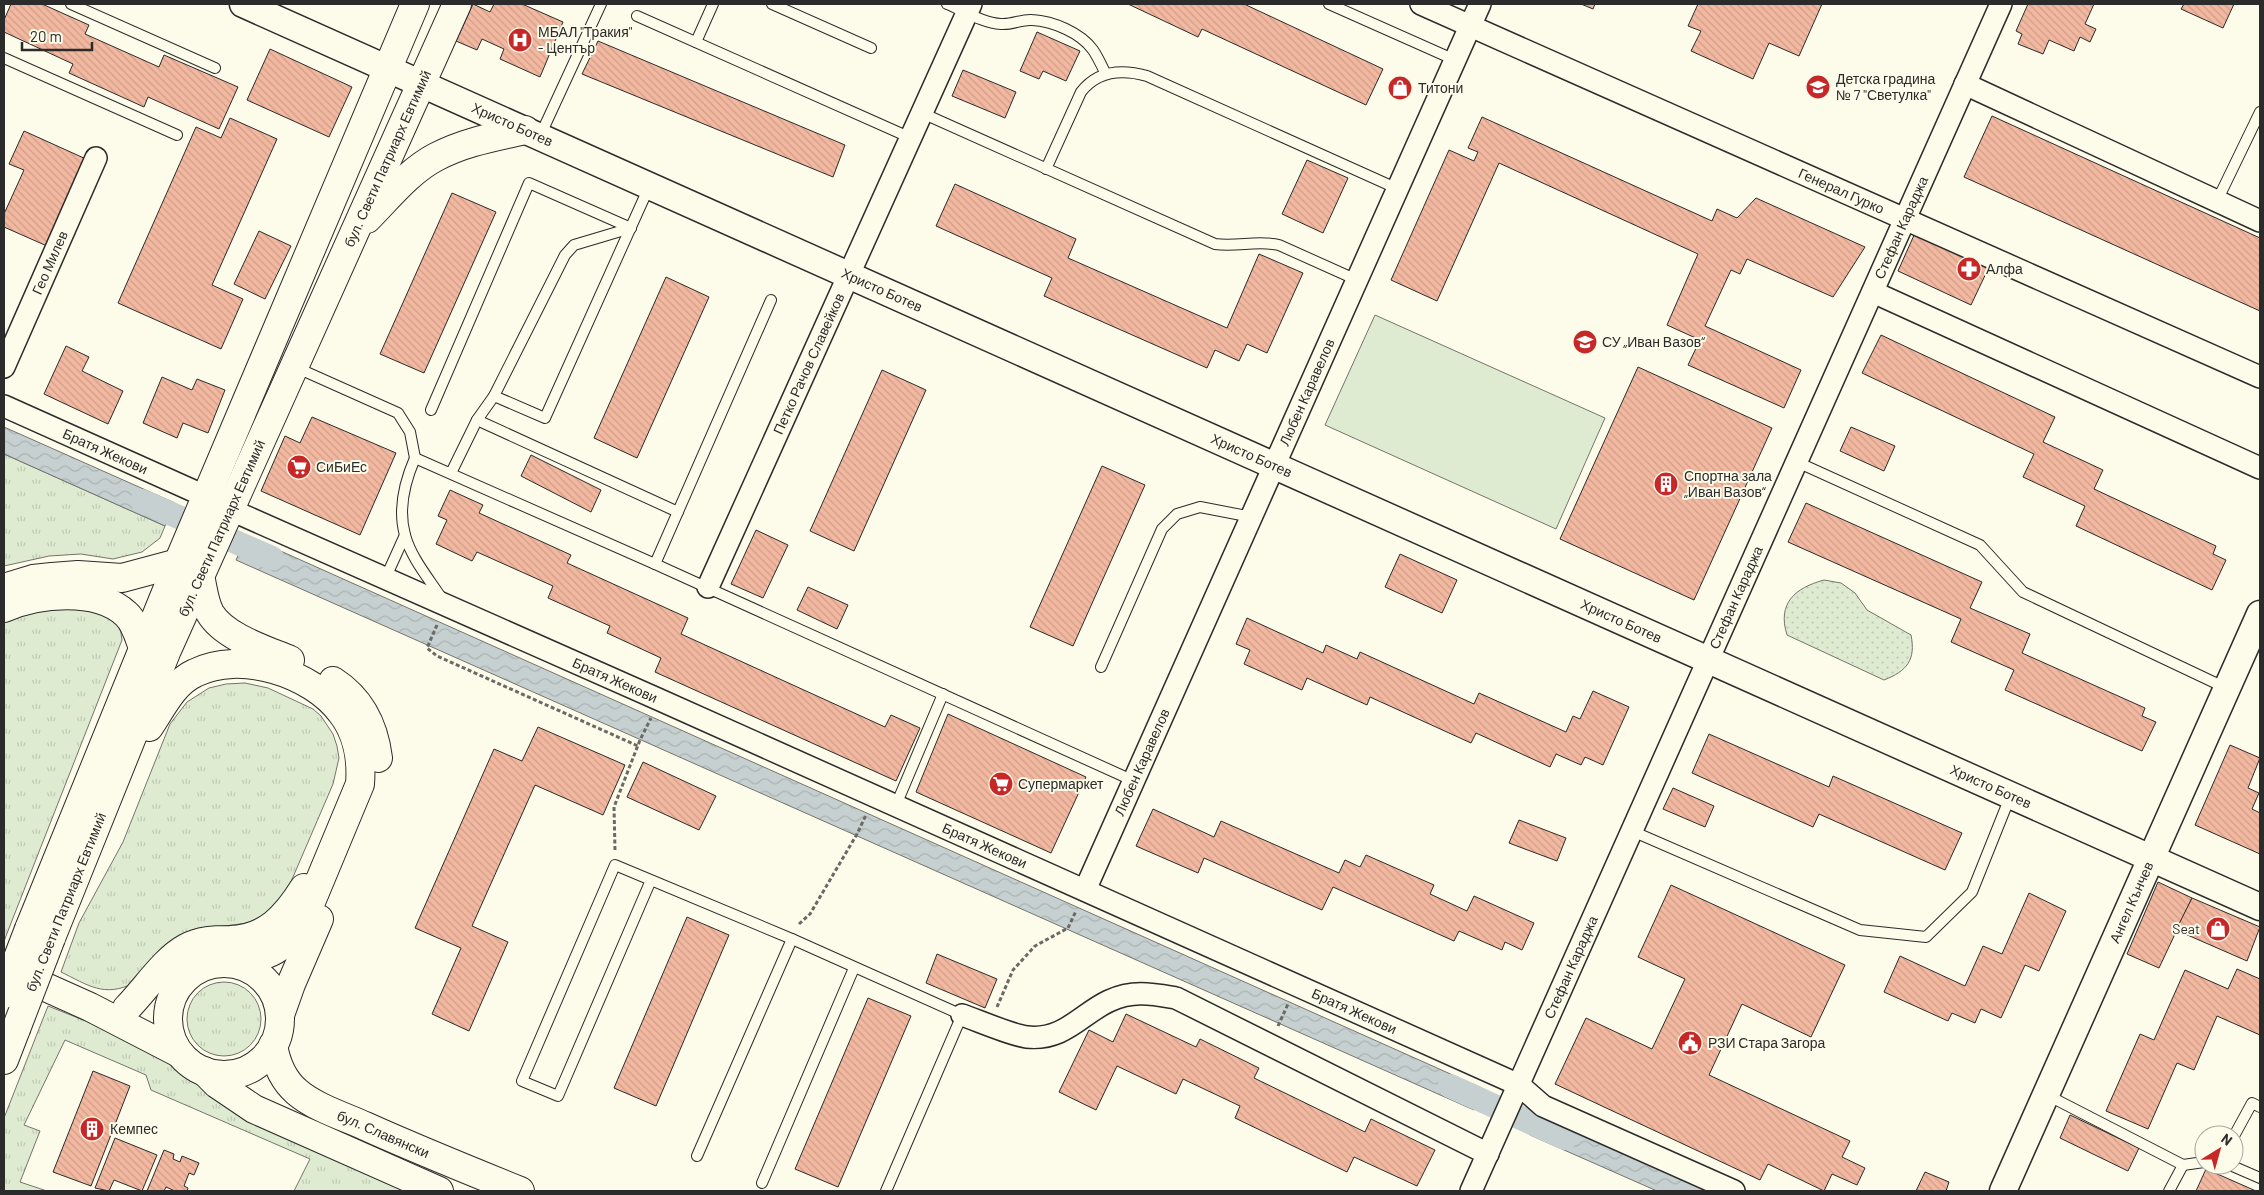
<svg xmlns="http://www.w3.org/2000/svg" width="2264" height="1195" font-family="Barlow,sans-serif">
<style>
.grass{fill:url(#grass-tufts);stroke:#74746e}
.park{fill:url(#park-dots);stroke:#74746e}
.garden{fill:#deebd1;stroke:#74746e}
.water{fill:url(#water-waves);stroke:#74746e}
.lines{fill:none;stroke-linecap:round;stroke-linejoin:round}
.canal{stroke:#c7d0d0;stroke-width:24}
.building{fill:url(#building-back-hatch);stroke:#2b2b2b}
.service-casing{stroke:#2b2b2b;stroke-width:12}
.minor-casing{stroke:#2b2b2b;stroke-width:24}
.tertiary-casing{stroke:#2b2b2b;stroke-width:29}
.primary-casing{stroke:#2b2b2b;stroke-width:30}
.path{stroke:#6a6964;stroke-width:3;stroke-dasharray:4 2.5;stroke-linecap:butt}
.service{stroke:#fdfbea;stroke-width:10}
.minor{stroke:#fdfbea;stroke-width:21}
.tertiary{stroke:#fdfbea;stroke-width:26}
.primary{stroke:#fdfbea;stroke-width:28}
.primary-bridge-casing{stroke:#2b2b2b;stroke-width:30;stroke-linecap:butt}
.primary-bridge{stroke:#fdfbea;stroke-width:28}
.labels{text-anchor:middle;stroke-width:4;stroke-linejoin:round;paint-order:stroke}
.poi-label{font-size:14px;fill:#2b2b2b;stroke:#fdfbea;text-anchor:start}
.street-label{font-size:14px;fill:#2b2b2b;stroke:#fdfbea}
</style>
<defs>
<pattern id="grass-tufts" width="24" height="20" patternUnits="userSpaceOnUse" patternTransform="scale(1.25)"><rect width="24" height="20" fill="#deebd1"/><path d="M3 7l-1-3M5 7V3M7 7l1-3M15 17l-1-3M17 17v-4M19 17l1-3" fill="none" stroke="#bfcab4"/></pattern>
<pattern id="park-dots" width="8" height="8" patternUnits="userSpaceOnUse" patternTransform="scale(1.25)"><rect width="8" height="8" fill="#deebd1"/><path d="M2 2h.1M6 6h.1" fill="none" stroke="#bfcab4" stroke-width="1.8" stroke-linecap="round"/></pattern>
<pattern id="water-waves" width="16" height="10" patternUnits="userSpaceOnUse" patternTransform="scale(1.25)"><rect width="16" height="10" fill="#c7d0d0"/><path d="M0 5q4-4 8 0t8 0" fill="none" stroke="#abb3b3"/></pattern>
<pattern id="building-back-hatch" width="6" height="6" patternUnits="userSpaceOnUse" patternTransform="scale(1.25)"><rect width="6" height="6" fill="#f2b8a0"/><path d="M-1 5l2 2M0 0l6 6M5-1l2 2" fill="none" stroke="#d09e8a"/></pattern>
</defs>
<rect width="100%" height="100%" fill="#fdfbea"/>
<!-- grass -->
<g class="grass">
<polygon points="4,454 165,526 160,538 142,552 113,559 81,554 49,556 4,566"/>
<polygon points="73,608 98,610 120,626 122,640 4,941 4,622 42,610"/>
<path d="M245,683l23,5 45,21 8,7 12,18 4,12 2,12 -6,26 -46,107 -18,22 -14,9 -53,7 -68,54c-30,15 -46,2 -73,-11l18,-49 44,-81 47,-118 17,-22 22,-14 17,-4z"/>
<circle cx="224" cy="1019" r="37"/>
<polygon points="48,1006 121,1035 165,1057 180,1073 200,1085 245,1119 405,1191 294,1191 310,1159 151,1090 146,1075 65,1040 24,1125 40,1131 20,1182 47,1191 4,1191 4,1118"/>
</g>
<!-- park -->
<path class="park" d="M1824,580l17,3 14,10 12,17 44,25c5,25 -4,36 -27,45l-97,-45c-10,-32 8,-47 37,-55z"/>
<!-- garden -->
<polygon class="garden" points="1375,315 1605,418 1556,529 1325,425"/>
<!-- water -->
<g class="water">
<polygon points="4,427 175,503 165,526 4,454"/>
<polygon points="247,536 1484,1089 1474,1110 236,560"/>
<polygon points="1539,1115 1712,1191 1657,1191 1530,1135"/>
</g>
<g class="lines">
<!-- canal -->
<g class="canal">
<polyline points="142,501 272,558"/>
<polyline points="1450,1086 1565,1138"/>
</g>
</g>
<!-- building -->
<g class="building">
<polygon points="11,4 42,4 89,25 85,34 159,67 164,55 238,87 219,129 148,97 144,107 69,73 73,64 4,32 4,20"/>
<polygon points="473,4 490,12 494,4 522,4 563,22 540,77 500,59 504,49 482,39 477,50 456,41"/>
<polygon points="1128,4 1244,4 1383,69 1366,105 1202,29 1198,37"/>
<polygon points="1581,4 1595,4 1593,9"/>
<polygon points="1698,4 1822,4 1799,56 1769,43 1753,79 1691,51 1701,31 1688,26"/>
<polygon points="2028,4 2094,4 2085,24 2096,29 2090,42 2080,37 2074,51 2049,40 2043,54 2018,44 2022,34 2016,31"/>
<polygon points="2184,4 2234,4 2223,28 2181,9"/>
<polygon points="1037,32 1080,51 1066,81 1043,71 1039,79 1020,71"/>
<polygon points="598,41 845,145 833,177 582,74"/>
<polygon points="270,49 352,87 329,137 247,100"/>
<polygon points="963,70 1016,92 1005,118 952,96"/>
<polygon points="1992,116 2260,238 2260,311 1964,177"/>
<polygon points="1482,117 1712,221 1717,209 1737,218 1756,198 1865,247 1833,297 1747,259 1740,274 1731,270 1705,326 1801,370 1784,408 1688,365 1700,340 1667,325 1698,254 1499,163 1437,301 1391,280 1449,150 1474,161 1478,152 1468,148"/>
<polygon points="230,118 277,139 212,285 243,299 221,349 118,303 196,127 221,138"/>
<polygon points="24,131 86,159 47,246 4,227 4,214 24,170 9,164"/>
<polygon points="1307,160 1348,178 1323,233 1282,214"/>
<polygon points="955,184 1076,239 1068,258 1227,328 1259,254 1303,273 1267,353 1247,344 1239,361 1215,350 1207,368 1044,296 1052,278 936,226"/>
<polygon points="452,193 496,212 424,373 380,354"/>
<polygon points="259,231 291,246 265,299 234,284"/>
<polygon points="1915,233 1989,267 1971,305 1898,271"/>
<polygon points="666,277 709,297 637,458 594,438"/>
<polygon points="1881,335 2055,417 2043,442 2103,470 2094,489 2216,546 2213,554 2226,560 2212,590 2076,526 2085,506 2023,477 2034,454 1862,373"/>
<polygon points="66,346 89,357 82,371 123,391 108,424 44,394"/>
<polygon points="1638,367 1772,428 1694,600 1560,539"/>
<polygon points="882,370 926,390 854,551 810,531"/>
<polygon points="162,377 192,390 197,379 225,390 208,433 183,423 177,438 143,423"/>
<polygon points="312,417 396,453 360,535 261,491 285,436 300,443"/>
<polygon points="1851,427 1895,446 1884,471 1840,451"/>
<polygon points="531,455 601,490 591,512 521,476"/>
<polygon points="1102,466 1145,485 1073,646 1030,627"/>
<polygon points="450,490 483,505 479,513 571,555 567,563 688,618 681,634 885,727 891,715 920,728 896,781 655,672 661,658 607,633 610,626 548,598 553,586 477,552 472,561 436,544 447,520 438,516"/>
<polygon points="1806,503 1982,582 1970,608 2030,634 2022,653 2145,708 2142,716 2156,722 2142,751 2005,690 2014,670 1951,642 1961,619 1788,542"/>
<polygon points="756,530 788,545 763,598 731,584"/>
<polygon points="1400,554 1457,580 1442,613 1385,587"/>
<polygon points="808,587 848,605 837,629 797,610"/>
<polygon points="1247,618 1323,653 1326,645 1357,659 1360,652 1474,704 1479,693 1566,732 1573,716 1580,719 1593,691 1629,707 1603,765 1585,757 1581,765 1556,754 1550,767 1476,733 1471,743 1370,697 1367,705 1307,678 1302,690 1244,664 1250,650 1236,644"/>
<polygon points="948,714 1086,777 1051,853 916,792"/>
<polygon points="538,727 625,765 603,815 535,785 472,926 508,942 469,1031 432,1014 461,948 415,928 494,749 522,761"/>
<polygon points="1709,734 1829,787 1833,776 1962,833 1945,870 1819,814 1813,827 1692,773"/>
<polygon points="2230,745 2260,758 2248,788 2259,793 2252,809 2260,813 2260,854 2195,825"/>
<polygon points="643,762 716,796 699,830 627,797"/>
<polygon points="1673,788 1714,806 1705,827 1663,809"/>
<polygon points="1153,809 1214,837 1221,821 1339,873 1345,860 1360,867 1366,855 1434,885 1430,894 1467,911 1474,896 1534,923 1522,950 1505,942 1502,950 1459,931 1454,941 1333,887 1322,910 1204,858 1198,873 1136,846"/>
<polygon points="1519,820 1566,838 1557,861 1509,843"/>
<polygon points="2158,882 2192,898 2159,968 2127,954"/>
<polygon points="1671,885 1845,965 1811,1037 1742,1004 1709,1075 1850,1141 1842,1157 1865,1168 1857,1185 1832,1174 1824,1191 1768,1164 1760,1180 1555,1084 1586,1018 1652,1049 1685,979 1638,957"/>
<polygon points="2029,893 2066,911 2039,971 2025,965 2001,1018 1981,1009 1975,1023 1952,1013 1948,1021 1884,992 1900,956 1965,986 1983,946 2002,954"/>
<polygon points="2192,898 2260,927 2247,961 2176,930"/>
<polygon points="687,917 729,935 656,1106 614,1088"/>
<polygon points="937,954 997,979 985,1008 926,983"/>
<polygon points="2237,969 2260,979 2260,1035 2217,1016 2194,1070 2177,1063 2148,1129 2106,1111 2140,1034 2154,1040 2185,970 2228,989"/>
<polygon points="868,998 911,1016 838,1187 795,1169"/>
<polygon points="1126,1014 1196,1047 1200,1039 1259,1068 1254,1078 1365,1132 1371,1119 1435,1150 1417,1186 1354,1157 1347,1172 1235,1118 1240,1106 1183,1079 1176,1094 1117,1066 1096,1110 1059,1092 1089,1030 1113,1042"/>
<polygon points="93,1071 130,1086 91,1186 53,1172"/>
<polygon points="2070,1115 2139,1148 2128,1171 2060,1138"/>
<polygon points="115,1138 157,1155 142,1191 114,1180 109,1191 95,1188"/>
<polygon points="164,1150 174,1154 173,1159 180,1162 182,1156 199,1163 194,1175 189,1173 184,1186 188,1188 187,1191 175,1191 166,1187 164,1191 147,1191"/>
<polygon points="2206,1169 2256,1191 2196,1191"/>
<polygon points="1925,1172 1949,1182 1946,1191 1916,1191"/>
</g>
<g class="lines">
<defs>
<g id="service">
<polyline points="71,4 215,68"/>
<polyline points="772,4 871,48"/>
<path d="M947,4c17,7 36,19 54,20 11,1 21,-5 31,-4 21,1 49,13 61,30 5,7 9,17 13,24"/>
<polyline points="1329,4 1455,60"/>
<polyline points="637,16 911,138"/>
<polyline points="696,42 713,4"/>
<polyline points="4,58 177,135"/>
<path d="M922,113l293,131c22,3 43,-4 64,1l78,35"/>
<polyline points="540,136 601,4"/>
<path d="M1046,169l35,-77c17,-22 41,-23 66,-16l251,113"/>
<polyline points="2217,201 2260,112"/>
<polyline points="295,367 398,413 410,432 415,458"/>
<polyline points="494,396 545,418 649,187"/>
<polyline points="431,410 529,183 631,228"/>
<polyline points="477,420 678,512"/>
<polyline points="1797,462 1980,545 2023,592 2226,688"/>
<polyline points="451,473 477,420 494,396 565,255 574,245 631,228"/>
<polyline points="655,564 771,300"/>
<polyline points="386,577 405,535"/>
<path d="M442,599c-12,-19 -31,-41 -37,-64 -7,-25 0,-54 10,-77l240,106 479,217"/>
<polyline points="1101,667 1162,529 1177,514 1200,507 1252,517"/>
<polyline points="896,805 943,694"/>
<polyline points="1632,831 1860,930 1926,937 1972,892 2010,797"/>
<polyline points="651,880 558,1096 522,1081 615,865 792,939 962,1015 886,1191"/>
<polyline points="2047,1095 2183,1165 2169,1191"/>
<polyline points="2234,1136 2252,1103 2260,1107"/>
<polyline points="697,1156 792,939"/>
<polyline points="2183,1165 2204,1162"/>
<polyline points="2230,1165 2260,1178"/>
<polyline points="762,1183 854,968"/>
</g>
<g id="minor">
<path id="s1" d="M1421,4l839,373"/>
<polyline points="1965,84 2260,221"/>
<polyline points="1873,292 2260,468"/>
<path id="s2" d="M4,367l92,-209"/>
<path id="s3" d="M4,406l203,91"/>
<path id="s4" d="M231,510l429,190 859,385 24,21 191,85"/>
<path id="s5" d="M708,587l263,-583"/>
<path id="s6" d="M1085,890l395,-886"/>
<path d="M962,1015c17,6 49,20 65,22 37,4 54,-23 82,-36 24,-11 43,-7 67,-3l312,156"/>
<path id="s7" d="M1471,1191l530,-1187"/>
</g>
<g id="tertiary">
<path id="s8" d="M243,4l2017,903"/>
<path id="s9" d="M2003,1191l257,-577"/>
</g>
<g id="primary">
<path d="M367,219c21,-21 42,-48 69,-62 28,-15 58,-20 89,-27"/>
<path d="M200,576c3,12 4,26 10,37 14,24 56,37 80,47"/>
<polyline points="4,588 33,579 52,577 78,575 122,578 178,563"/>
<path d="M4,608c34,-15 93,-21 122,6 9,8 13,23 17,34"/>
<path d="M333,681c28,18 41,45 45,77"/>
<path d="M149,727c13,-19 24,-44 46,-54 45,-23 117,0 146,39 16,20 21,47 19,72l-57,137c-21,34 -41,36 -78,42"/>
<polyline points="29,929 178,563 415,4"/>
<path id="s10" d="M51,938l116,-288 290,-646"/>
<circle cx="224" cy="1019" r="56"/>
<polyline points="12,972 90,1007 179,1053"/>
<path d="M127,1008c18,-18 37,-48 59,-60 14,-8 28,-8 44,-8 36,-1 56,-23 74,-52"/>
<polyline points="280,1015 291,984 319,919"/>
<path id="s11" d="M273,1045c3,18 10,35 24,47 19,16 46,24 68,34 51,23 103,44 155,65"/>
<polyline points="4,1060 16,1029"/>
<polyline points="204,1071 217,1084 254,1109 439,1191"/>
</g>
</defs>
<!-- service casing -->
<use href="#service" class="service-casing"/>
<!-- minor casing -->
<use href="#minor" class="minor-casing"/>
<!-- tertiary casing -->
<use href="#tertiary" class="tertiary-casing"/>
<!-- primary casing -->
<use href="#primary" class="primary-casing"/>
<!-- path -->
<g class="path">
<polyline points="437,625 427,648 437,656 638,746"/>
<polyline points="615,850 614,807 640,740 651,718"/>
<polyline points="799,924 810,914 857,834 866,815"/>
<polyline points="997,1007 1013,970 1035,946 1068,928 1076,911"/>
<polyline points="1278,1026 1288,1004"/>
</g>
<!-- service -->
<use href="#service" class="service"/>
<!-- minor -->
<use href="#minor" class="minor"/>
<!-- tertiary -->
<use href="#tertiary" class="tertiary"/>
<!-- primary -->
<use href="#primary" class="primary"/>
<defs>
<g id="primary-bridge">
<polyline points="4,994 29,929"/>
<polyline points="16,1029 51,938"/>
</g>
</defs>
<!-- primary-bridge casing -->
<use href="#primary-bridge" class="primary-bridge-casing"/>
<!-- primary-bridge -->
<use href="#primary-bridge" class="primary-bridge"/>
</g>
<!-- icons -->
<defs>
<symbol id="hospital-disc" viewBox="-11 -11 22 22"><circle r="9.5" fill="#c62828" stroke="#fdfbea"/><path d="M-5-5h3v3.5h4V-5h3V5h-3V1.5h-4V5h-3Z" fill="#fff"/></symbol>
<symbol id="school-disc" viewBox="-11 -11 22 22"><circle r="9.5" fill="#c62828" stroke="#fdfbea"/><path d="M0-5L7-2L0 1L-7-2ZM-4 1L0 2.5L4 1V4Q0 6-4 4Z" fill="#fff"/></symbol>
<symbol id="shop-disc" viewBox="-11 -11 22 22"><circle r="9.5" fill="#c62828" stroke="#fdfbea"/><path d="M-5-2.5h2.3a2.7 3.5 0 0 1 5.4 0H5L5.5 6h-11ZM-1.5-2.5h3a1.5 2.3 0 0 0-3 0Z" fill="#fff"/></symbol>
<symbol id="pharmacy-disc" viewBox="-11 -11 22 22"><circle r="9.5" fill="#c62828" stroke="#fdfbea"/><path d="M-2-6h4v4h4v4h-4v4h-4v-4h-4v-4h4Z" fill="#fff"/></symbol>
<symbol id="supermarket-disc" viewBox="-11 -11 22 22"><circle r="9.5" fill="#c62828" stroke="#fdfbea"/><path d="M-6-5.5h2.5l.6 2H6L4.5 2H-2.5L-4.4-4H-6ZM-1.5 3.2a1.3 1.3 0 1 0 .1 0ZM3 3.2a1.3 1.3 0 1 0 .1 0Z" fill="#fff"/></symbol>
<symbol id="building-disc" viewBox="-11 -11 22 22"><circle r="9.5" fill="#c62828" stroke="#fdfbea"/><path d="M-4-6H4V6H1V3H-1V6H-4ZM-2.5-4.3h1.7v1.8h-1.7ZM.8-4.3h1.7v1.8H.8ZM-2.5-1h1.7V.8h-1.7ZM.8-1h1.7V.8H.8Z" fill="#fff"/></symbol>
<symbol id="civic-disc" viewBox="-11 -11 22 22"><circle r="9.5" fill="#c62828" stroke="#fdfbea"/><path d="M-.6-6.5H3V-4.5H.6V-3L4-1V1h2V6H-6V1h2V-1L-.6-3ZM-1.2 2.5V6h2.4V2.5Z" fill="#fff"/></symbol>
</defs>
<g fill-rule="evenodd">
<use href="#hospital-disc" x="506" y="26" width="28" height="28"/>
<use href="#school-disc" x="1804" y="73" width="28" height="28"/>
<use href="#shop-disc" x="1386" y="74" width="28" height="28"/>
<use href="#pharmacy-disc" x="1955" y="255" width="28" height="28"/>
<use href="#school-disc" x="1571" y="328" width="28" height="28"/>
<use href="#supermarket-disc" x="285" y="453" width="28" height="28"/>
<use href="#building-disc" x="1652" y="470" width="28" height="28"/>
<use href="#supermarket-disc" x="987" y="770" width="28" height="28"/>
<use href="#shop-disc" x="2204" y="915" width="28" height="28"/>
<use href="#civic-disc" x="1676" y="1029" width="28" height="28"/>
<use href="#building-disc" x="78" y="1115" width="28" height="28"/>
</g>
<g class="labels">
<!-- poi labels -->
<g class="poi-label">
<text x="538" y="37">МБАЛ "Тракия"<tspan x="538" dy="16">- Център</tspan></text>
<text x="1836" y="84">Детска градина<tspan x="1836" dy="16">№ 7 "Светулка"</tspan></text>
<text x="1418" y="93">Титони</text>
<text x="1986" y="274">Алфа</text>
<text x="1602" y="347">СУ „Иван Вазов“</text>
<text x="316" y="472">СиБиЕс</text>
<text x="1684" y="481">Спортна зала<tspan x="1684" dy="16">„Иван Вазов“</tspan></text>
<text x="1018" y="789">Супермаркет</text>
<text x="2200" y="934" text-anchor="end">Seat</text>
<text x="1708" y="1048">РЗИ Стара Загора</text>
<text x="110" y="1134">Кемпес</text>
</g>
<!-- street labels -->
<g class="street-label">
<text dy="5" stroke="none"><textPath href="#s8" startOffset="295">Христо Ботев</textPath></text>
<text dy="5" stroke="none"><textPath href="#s10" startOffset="849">бул. Свети Патриарх Евтимий</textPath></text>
<text dy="5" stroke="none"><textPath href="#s1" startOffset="460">Генерал Гурко</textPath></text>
<text dy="5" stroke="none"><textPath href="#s7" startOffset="1055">Стефан Караджа</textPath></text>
<text dy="5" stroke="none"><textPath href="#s2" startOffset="114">Гео Милев</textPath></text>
<text dy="5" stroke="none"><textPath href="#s8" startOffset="700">Христо Ботев</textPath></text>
<text dy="5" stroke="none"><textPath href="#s5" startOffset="245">Петко Рачов Славейков</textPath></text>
<text dy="5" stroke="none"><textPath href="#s6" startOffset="545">Любен Каравелов</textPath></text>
<text dy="5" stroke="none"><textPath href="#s3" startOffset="111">Братя Жекови</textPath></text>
<text dy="5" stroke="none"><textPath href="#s8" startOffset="1105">Христо Ботев</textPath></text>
<text dy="5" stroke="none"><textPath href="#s10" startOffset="444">бул. Свети Патриарх Евтимий</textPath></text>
<text dy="5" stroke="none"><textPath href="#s7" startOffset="650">Стефан Караджа</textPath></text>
<text dy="5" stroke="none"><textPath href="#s8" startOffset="1510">Христо Ботев</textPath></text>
<text dy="5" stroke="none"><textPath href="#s4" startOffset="420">Братя Жекови</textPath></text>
<text dy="5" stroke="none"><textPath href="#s6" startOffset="140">Любен Каравелов</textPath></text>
<text dy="5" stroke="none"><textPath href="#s8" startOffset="1915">Христо Ботев</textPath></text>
<text dy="5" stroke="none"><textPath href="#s4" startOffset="825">Братя Жекови</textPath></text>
<text transform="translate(66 902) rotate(-68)" y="5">бул. Свети Патриарх Евтимий</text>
<text dy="5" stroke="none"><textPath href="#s9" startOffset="316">Ангел Кънчев</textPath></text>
<text dy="5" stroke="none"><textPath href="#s7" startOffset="245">Стефан Караджа</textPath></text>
<text dy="5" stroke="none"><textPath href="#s4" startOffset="1230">Братя Жекови</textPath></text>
<text dy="5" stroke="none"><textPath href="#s11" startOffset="150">бул. Славянски</textPath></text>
</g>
</g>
<!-- border -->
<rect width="2264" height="1195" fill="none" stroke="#2b2b2b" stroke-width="10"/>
<!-- north arrow -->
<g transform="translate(2219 1150) rotate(37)"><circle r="24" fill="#fdfbea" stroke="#a9a89e"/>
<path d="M0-4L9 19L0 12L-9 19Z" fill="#c62828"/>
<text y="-8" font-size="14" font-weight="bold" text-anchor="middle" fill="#2b2b2b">N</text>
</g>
<!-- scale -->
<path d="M22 42v8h70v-8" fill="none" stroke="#2b2b2b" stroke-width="2.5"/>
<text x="30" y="42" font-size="15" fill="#2b2b2b" stroke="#fdfbea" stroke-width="4" paint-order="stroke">20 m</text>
</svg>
